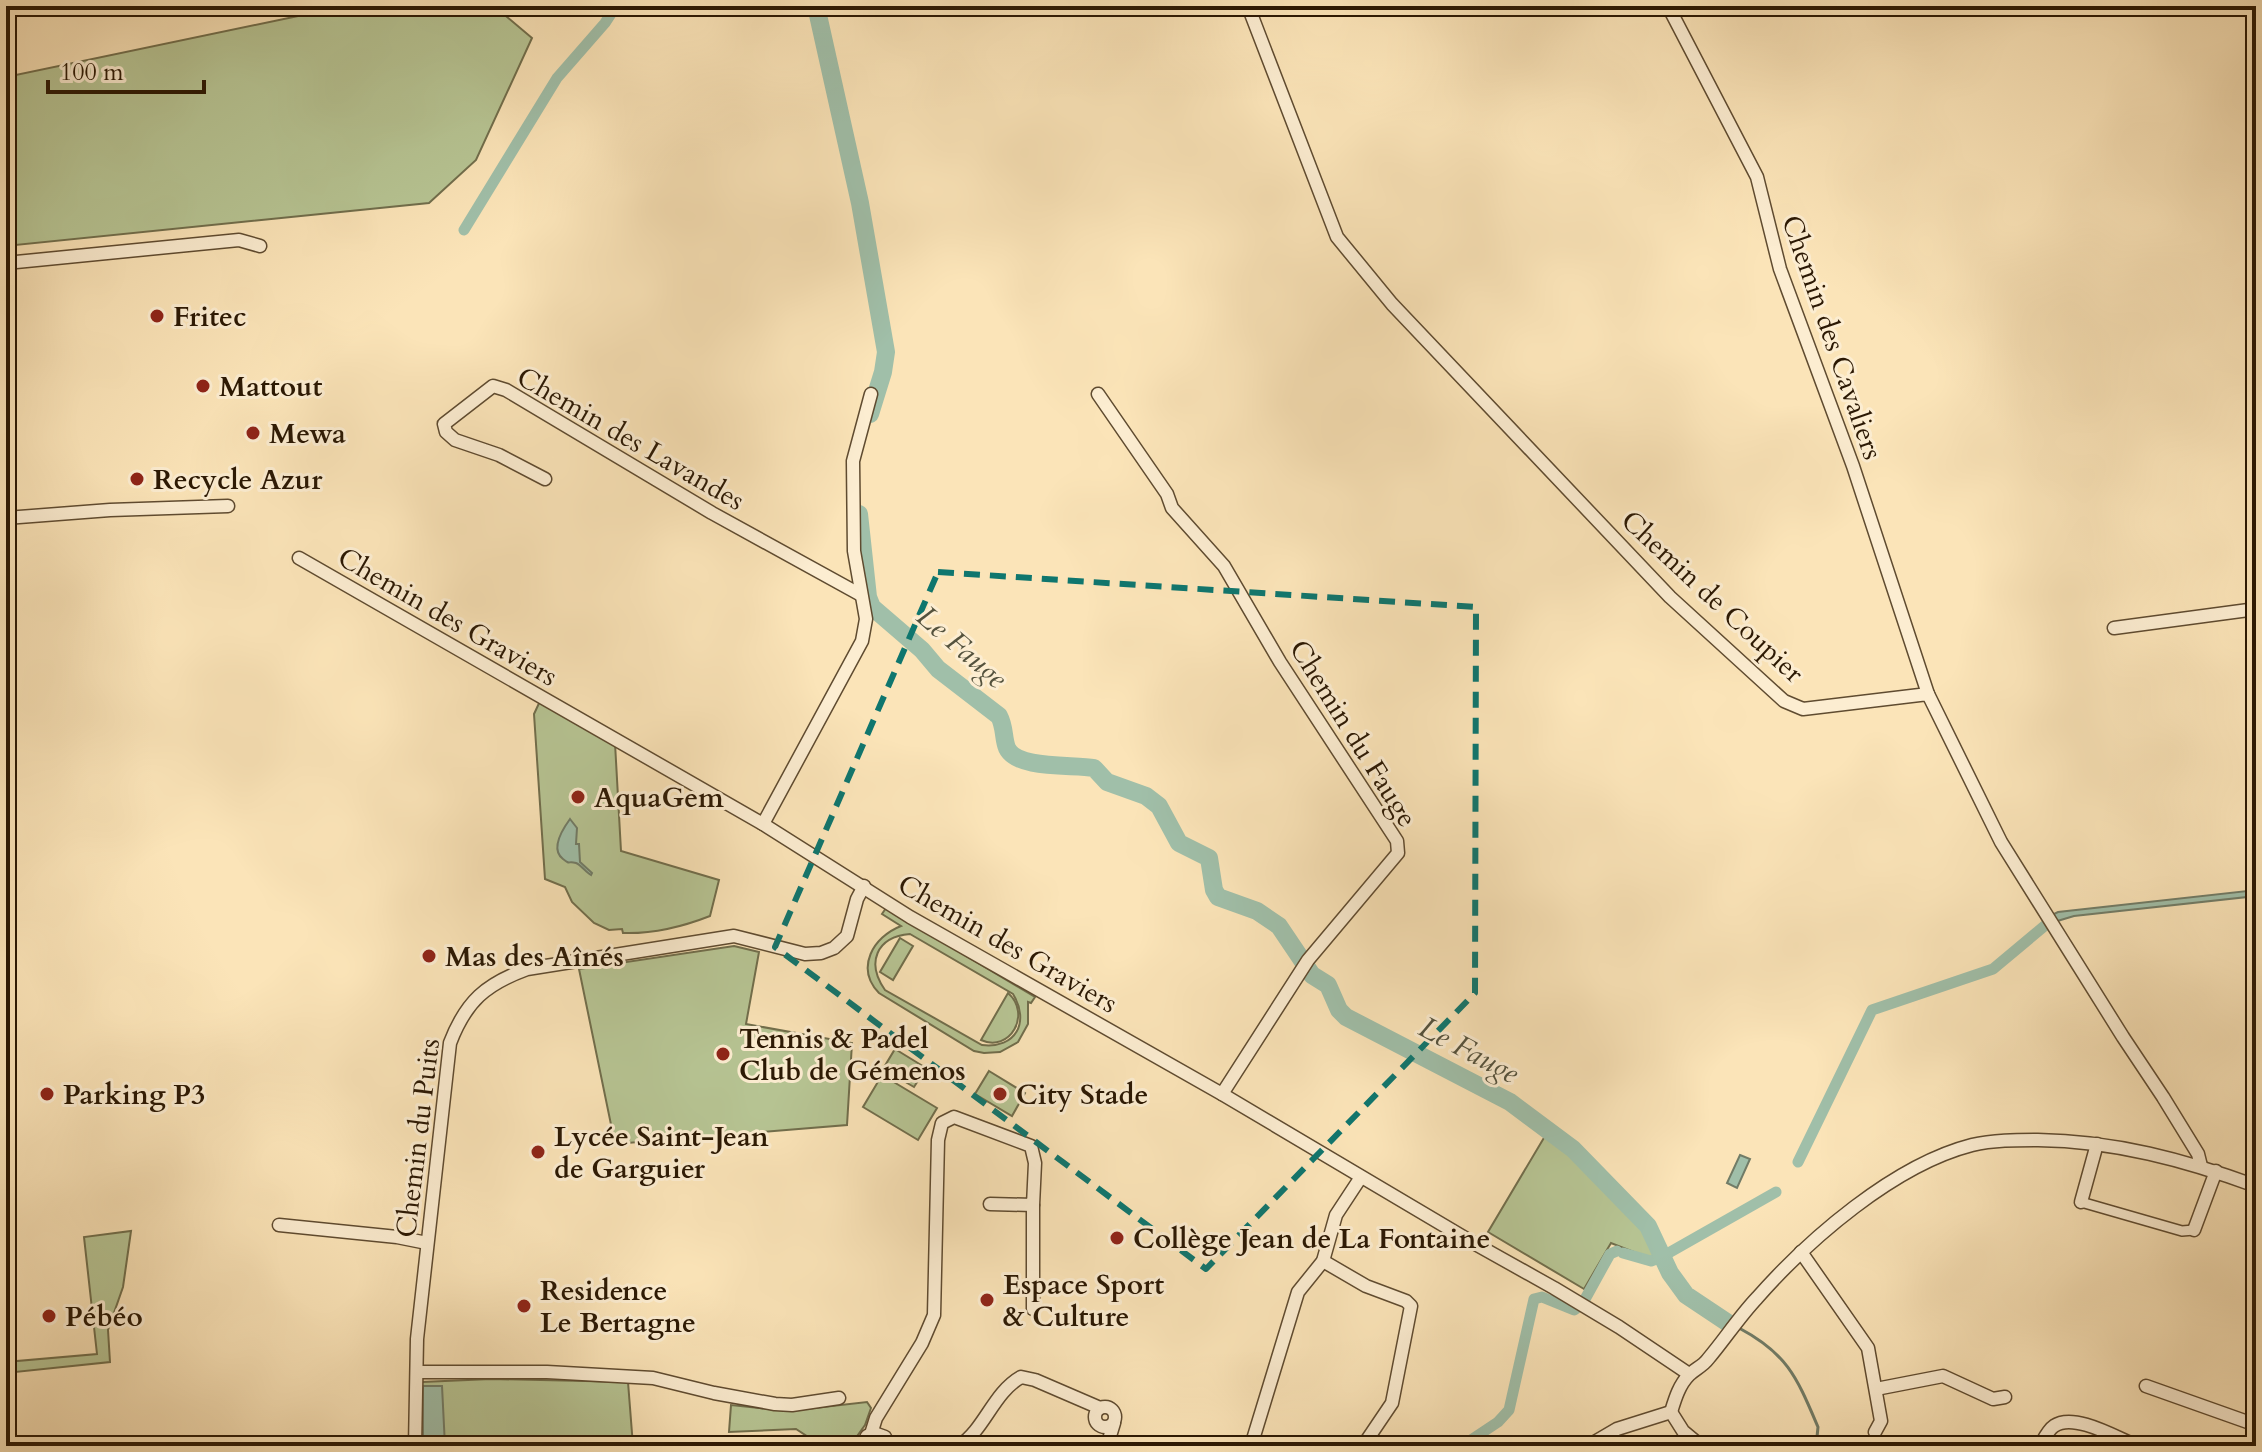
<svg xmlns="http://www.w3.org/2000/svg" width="2262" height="1452" font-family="Cardo,serif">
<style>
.green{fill:#b7c594;stroke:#716e4c;stroke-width:2;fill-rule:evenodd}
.water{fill:#a0bfa9;stroke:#717c67;stroke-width:2}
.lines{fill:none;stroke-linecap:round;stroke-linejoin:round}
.stream{stroke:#717c67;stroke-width:3}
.canal{stroke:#a0bfa9;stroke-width:11}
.river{stroke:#a0bfa9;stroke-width:18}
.pedestrian-casing{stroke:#5f4b30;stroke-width:12}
.minor-casing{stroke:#5f4b30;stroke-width:15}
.pedestrian{stroke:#fcedd1;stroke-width:9}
.minor{stroke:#fcedd1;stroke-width:12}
.marked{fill:none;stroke:#0f766e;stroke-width:6;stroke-dasharray:16 10;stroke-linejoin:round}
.poi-dot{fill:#8f2418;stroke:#fcedd1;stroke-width:3}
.labels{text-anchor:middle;stroke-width:6;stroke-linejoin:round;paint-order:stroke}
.poi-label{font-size:28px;font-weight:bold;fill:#2b1803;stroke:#fcedd1;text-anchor:start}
.street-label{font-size:28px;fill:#2b1803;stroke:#fcedd1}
.water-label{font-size:30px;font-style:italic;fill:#54523d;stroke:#fcedd1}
</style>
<rect width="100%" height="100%" fill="#fbe4b8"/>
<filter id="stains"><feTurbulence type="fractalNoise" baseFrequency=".0025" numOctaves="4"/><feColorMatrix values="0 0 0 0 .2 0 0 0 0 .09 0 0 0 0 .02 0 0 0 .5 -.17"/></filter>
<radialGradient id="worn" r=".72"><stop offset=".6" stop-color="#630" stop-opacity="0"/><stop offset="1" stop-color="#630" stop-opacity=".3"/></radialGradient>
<!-- green -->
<g class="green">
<polygon points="346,6 494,6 532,38 476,160 429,203 6,246 6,77"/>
<path d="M541,699l74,44 6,108 98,29 -9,36c-28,11 -57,18 -87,17l-1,-4 -13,1 -15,-7 -22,-21 -7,-15 -20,-8 -11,-165z"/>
<path d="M886,908l149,89 -4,6 -3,-1v22l-10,18 -18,10 -16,1 -10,-2 -95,-58c-24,-25 -6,-56 22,-67l-19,-12zM910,934l103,60c17,28 3,55 -31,51l-97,-55c-19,-27 -9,-53 25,-56z"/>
<polygon points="900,938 913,946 893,980 880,972"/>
<polygon points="734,946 759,952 746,1024 852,1043 847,1125 615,1144 579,969"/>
<path d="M1008,993c24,21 2,60 -27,47z"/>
<polygon points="895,1049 926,1068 914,1087 883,1069"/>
<polygon points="989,1071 1025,1093 1012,1116 975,1094"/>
<polygon points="882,1075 937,1108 918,1140 863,1107"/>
<polygon points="1548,1131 1580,1157 1646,1225 1659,1255 1649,1258 1611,1243 1584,1289 1488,1232"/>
<polygon points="131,1231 123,1287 108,1330 110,1362 6,1373 6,1362 97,1354 84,1237"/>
<polygon points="491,1379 628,1382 633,1446 421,1446 422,1382"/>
<polygon points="867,1402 871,1408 865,1425 850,1446 827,1446 816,1442 796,1429 729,1432 731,1405 788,1411"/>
</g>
<!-- water -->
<g class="water">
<path d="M570,819l7,9 -1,16h3l1,18 12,11 -1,2c-5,-3 -10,-10 -15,-12 -10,-3 -4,3 -13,-4 -13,-10 -1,-29 7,-40z"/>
<polygon points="2256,890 2256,896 2074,916 2054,922 2050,916 2058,912"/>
<polygon points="1740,1155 1750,1159 1737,1188 1727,1183"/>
<polygon points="423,1386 442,1386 445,1446 423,1446"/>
</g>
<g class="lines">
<!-- stream -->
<path class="stream" d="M1739,1328c49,26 58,50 79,99l-1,10 -7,9"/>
<!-- canal -->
<g class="canal">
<polyline points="464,230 557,78 605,23 616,6"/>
<polyline points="1798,1162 1872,1010 1993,969 2048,923"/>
<polyline points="1623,1253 1651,1261 1659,1258"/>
<polyline points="1665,1255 1776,1192"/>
<polyline points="1584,1301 1610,1254 1617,1251"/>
<polyline points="1462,1446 1498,1422 1509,1410 1534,1299 1542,1297 1574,1310 1578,1307"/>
</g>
<!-- river -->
<g class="river">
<polyline points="816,6 860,203 886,352 883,372 870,414"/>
<path d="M859,514l9,83 4,10 50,43 16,19 61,47c6,11 4,22 8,32 10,22 67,16 87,20l13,14 39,14 13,10 20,37 30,15 5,32 4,7 39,14 22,15 33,49 16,10 11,25 7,7 164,85 63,47 75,77 22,47 16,22 42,28"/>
</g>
<defs>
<polyline id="pedestrian" points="2081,1202 2182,1231 2194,1230"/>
<g id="minor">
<polyline points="1248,6 1337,237 1392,304 1670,597 1784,701 1803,709 1928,694 2001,842 2123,1037 2163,1097 2198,1154 2201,1166"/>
<polyline points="1668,6 1757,177 1780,269 1853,466 1928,694"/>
<polyline points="6,263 239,240 260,246"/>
<polyline points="1098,394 1167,494 1172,508 1224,566 1280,662 1397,841 1398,853 1308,960 1222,1094"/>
<polyline points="545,479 499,455 455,440 446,432 444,424 493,386 506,390 712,513 861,595"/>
<polyline points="6,518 110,510 228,506"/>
<polyline points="299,558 763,824 910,917 1222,1094 1470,1241 1554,1288 1619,1327 1689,1374"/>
<polyline points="2114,628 2256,609"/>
<polyline points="763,824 862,641 866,619 854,551 853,461 871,394"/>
<polyline points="2081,1202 2097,1144"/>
<polyline points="279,1225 397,1237 427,1243"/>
<polyline points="2194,1230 2216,1171"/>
<polyline points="1801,1252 1868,1348 1881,1421 1875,1432"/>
<polyline points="1323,1261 1366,1286 1406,1301 1411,1306 1392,1403 1367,1440"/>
<polyline points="1033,1309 1033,1205"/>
<polyline points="417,1372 547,1372 653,1378 714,1393 775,1404 792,1405 839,1398"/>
<polyline points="2146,1386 2256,1425"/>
<polyline points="1876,1389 1943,1376 1993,1399 2005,1397"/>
<circle cx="1105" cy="1417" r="10"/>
<path d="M1671,1412c4,-13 8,-27 18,-37 6,-6 14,-9 19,-16 17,-20 31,-42 49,-61 52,-59 137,-133 215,-153 21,-5 44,-5 66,-5 76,1 147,20 218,46"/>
<polyline points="1671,1412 1683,1431 1701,1446"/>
<polyline points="871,1434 876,1418 922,1343 934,1315 938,1140 942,1123 954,1117 1031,1146 1035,1163 1033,1205 990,1204"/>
<path d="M415,1446l2,-107 33,-296c16,-42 36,-59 77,-74l207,-33 71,18 16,-1 13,-5 13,-12 10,-37 7,-13"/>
<polyline points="862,1446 867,1436 874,1433 885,1437 888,1446"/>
<path d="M959,1446c26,-17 34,-53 62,-69l14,3 65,28"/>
<polyline points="1107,1446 1114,1423"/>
<polyline points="1251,1446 1298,1292 1323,1261 1336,1215 1361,1177"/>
<polyline points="1588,1446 1617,1429 1671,1412"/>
<path d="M2040,1446c4,-7 8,-16 14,-20 20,-14 63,12 83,20"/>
</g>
</defs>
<!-- pedestrian casing -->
<use href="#pedestrian" class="pedestrian-casing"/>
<!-- minor casing -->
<use href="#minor" class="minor-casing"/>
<!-- pedestrian -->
<use href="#pedestrian" class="pedestrian"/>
<!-- minor -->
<use href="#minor" class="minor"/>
</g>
<!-- marked area -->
<path class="marked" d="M938,572l538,35 -1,386 -269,276 -431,-322z"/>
<!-- markers -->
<g class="poi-dot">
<circle cx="157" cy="316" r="8"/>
<circle cx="203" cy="386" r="8"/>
<circle cx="253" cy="433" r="8"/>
<circle cx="137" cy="479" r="8"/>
<circle cx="578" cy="797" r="8"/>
<circle cx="429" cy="956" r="8"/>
<circle cx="723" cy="1054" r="8"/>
<circle cx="47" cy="1094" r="8"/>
<circle cx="1000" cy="1094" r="8"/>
<circle cx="538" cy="1152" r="8"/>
<circle cx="1117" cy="1238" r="8"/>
<circle cx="987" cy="1300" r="8"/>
<circle cx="524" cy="1306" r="8"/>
<circle cx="49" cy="1316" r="8"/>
</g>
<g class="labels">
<!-- poi labels -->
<g class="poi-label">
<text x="173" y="326">Fritec</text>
<text x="219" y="396">Mattout</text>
<text x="269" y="443">Mewa</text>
<text x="153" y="489">Recycle Azur</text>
<text x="594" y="807">AquaGem</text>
<text x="445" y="966">Mas des Aînés</text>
<text x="739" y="1048">Tennis &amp; Padel<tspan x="739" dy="32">Club de Gémenos</tspan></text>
<text x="63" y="1104">Parking P3</text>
<text x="1016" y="1104">City Stade</text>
<text x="554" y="1146">Lycée Saint-Jean<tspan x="554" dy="32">de Garguier</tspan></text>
<text x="1133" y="1248">Collège Jean de La Fontaine</text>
<text x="1003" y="1294">Espace Sport<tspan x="1003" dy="32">&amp; Culture</tspan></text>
<text x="540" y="1300">Residence<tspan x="540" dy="32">Le Bertagne</tspan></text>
<text x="65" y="1326">Pébéo</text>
</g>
<!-- street labels -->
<g class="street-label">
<text transform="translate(1833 337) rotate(71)" y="10">Chemin des Cavaliers</text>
<text transform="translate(631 438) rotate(30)" y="10">Chemin des Lavandes</text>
<text transform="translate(1713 596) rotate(43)" y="10">Chemin de Coupier</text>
<text transform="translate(448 616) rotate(30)" y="10">Chemin des Graviers</text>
<text transform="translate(1354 733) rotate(58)" y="10">Chemin du Fauge</text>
<text transform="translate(1008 943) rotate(30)" y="10">Chemin des Graviers</text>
<text transform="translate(417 1138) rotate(-83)" y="10">Chemin du Puits</text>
</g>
<!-- water labels -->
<g class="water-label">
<text transform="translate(962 647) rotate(41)" y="10">Le Fauge</text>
<text transform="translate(1469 1050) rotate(28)" y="10">Le Fauge</text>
</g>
</g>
<!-- margin -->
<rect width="2262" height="1452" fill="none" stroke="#fbe4b8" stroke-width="32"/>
<rect x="8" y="8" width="2246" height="1436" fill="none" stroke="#2b1803" stroke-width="4"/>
<rect x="16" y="16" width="2230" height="1420" fill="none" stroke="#2b1803" stroke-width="2"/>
<!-- scale -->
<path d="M48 80v12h156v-12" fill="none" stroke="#2b1803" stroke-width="4"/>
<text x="60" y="80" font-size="24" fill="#2b1803" stroke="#fcedd1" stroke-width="6" paint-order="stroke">100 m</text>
<rect width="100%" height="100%" filter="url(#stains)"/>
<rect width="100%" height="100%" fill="url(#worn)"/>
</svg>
